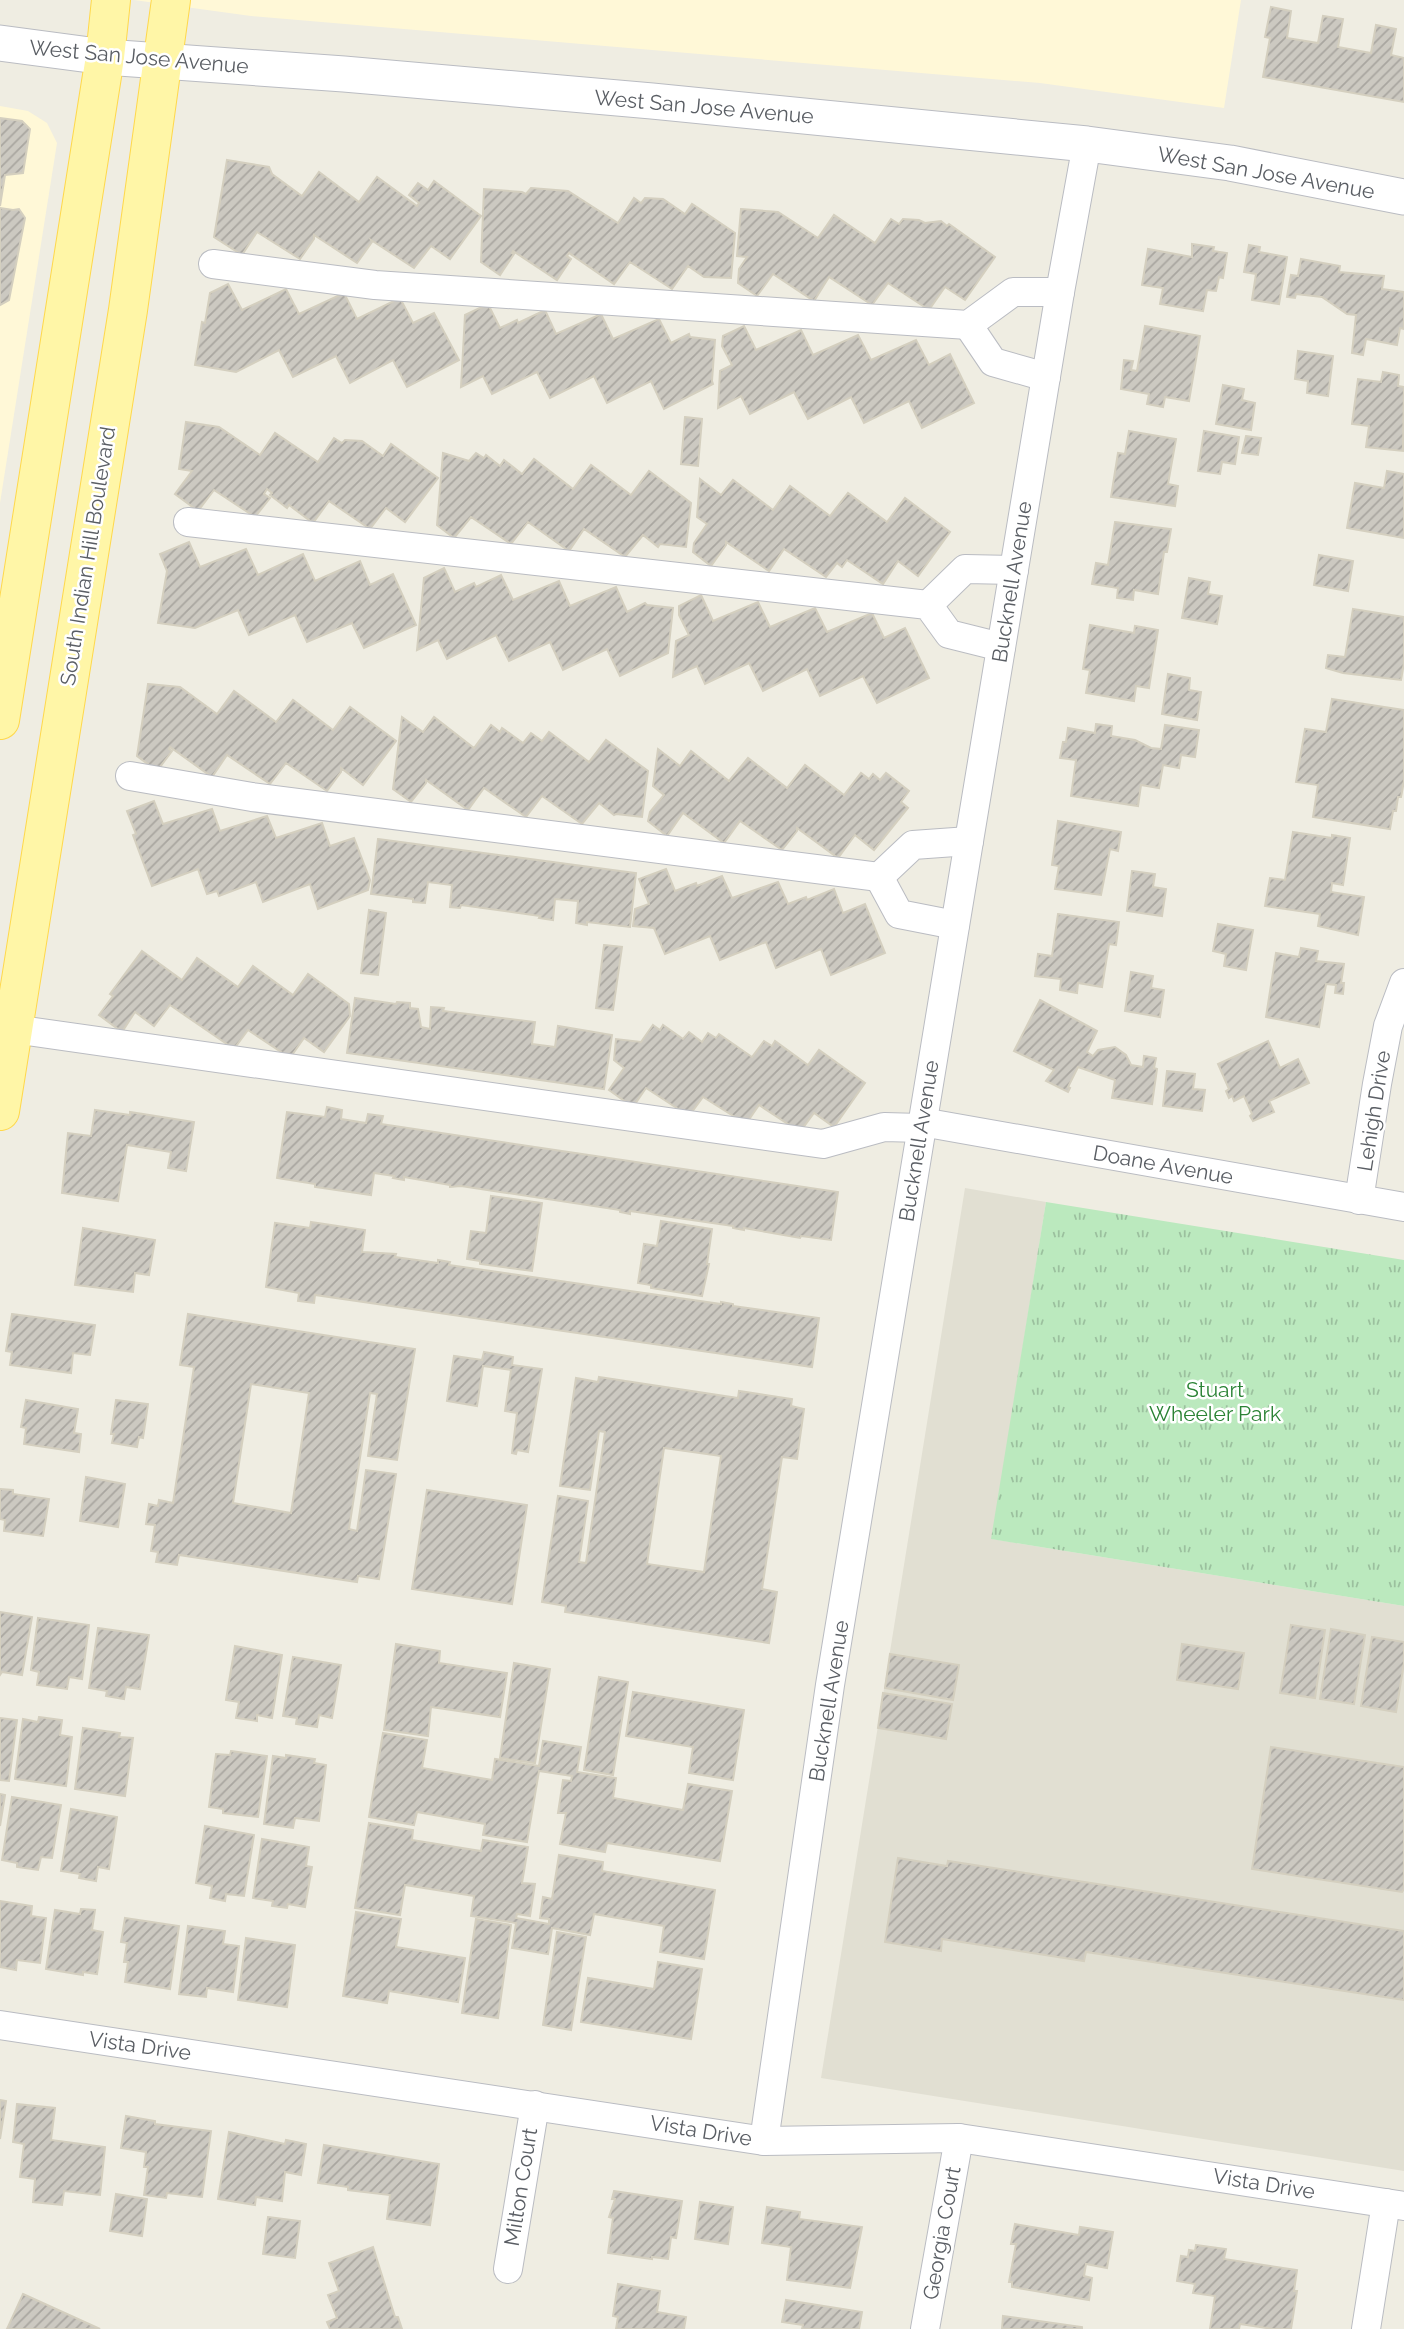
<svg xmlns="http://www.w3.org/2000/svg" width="1404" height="2329" font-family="Raleway,sans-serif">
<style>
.commercial{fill:#fff8d7}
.education{fill:#e1dfd2}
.park{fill:url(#park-tufts)}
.building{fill:url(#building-hatch);stroke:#d4cfbf;stroke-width:2;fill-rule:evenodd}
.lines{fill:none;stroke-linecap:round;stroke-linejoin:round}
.minor-casing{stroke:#babcc2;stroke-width:30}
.tertiary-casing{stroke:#babcc2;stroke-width:37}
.primary-casing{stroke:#ffd84b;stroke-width:40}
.minor{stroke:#fff;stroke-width:28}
.tertiary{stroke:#fff;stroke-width:35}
.primary{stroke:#fff6a7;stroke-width:38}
.labels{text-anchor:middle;stroke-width:5;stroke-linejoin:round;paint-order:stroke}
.street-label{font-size:21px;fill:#5a5e64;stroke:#fff}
.park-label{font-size:21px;fill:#2b8335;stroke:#fff}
</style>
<defs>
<pattern id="park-tufts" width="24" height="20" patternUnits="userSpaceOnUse" patternTransform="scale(1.75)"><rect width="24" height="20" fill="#bbe9be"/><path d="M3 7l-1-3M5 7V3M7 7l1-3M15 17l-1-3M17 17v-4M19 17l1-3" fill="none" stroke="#9bc09e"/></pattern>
<pattern id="building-hatch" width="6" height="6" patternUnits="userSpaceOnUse" patternTransform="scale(1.75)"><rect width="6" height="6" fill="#ccc9c1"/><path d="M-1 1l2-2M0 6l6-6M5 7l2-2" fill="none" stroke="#a9a6a0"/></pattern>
</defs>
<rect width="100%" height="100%" fill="#efede2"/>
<!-- commercial -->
<g class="commercial">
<polygon points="134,0 1241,0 1224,108 1040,83 251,16"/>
<polygon points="0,106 28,111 47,123 57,143 0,503"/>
</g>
<!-- education -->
<polygon class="education" points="965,1188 1046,1202 992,1539 1404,1606 1404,2171 821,2078"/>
<!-- park -->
<polygon class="park" points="1046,1202 1404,1260 1404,1606 991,1539"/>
<!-- building -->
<g class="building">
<polygon points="1271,7 1291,11 1287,38 1318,43 1323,16 1343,19 1338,47 1371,53 1376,25 1396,29 1391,55 1404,58 1404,102 1263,77 1270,38 1265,37"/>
<polygon points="0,118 22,121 30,129 23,173 5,175 0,206"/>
<polygon points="227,160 269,167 272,174 302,196 319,172 359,202 377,177 417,206 419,203 409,195 418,183 428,190 434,181 481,216 450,259 431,246 414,268 371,240 372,242 357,263 314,235 314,239 300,259 257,232 242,255 214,237"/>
<polygon points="531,188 568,191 618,223 634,198 641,203 645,198 663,199 685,214 692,204 735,233 731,278 704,277 688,266 672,289 630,262 614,284 569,253 567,256 571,259 557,280 513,251 512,253 514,254 500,275 481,262 484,189 522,192 526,194"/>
<polygon points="0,208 13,210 19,209 25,218 9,300 0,305"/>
<polygon points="741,209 778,212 818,238 834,215 875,243 891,219 899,224 903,219 919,220 925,223 941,221 947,226 949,224 995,257 965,300 945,287 929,310 888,283 872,305 829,277 814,301 773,274 757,296 738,283 739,269 747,257 737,256"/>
<polygon points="1192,244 1214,247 1213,251 1227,253 1223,278 1219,277 1216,291 1207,290 1203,311 1160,304 1163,288 1142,285 1148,249 1192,257"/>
<polygon points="1249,245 1260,247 1259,252 1287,257 1279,304 1252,300 1256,274 1244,272"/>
<polygon points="1301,259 1340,266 1339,272 1384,276 1382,289 1404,292 1404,329 1400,328 1397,345 1366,339 1363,355 1352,353 1356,315 1347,314 1322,297 1296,294 1295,298 1287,297 1291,275 1298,276"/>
<polygon points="228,284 242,310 286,289 299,314 344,293 357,319 400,298 413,323 434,313 459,360 407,387 393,360 350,383 336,356 293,377 279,350 236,372 195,365 202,322 205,323 210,293"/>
<polygon points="488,304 500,328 517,320 518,323 545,310 556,334 601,314 613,339 659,319 671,343 689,334 690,337 715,340 712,381 713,384 664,409 651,381 607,403 594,376 550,398 537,372 492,394 483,376 461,387 465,315"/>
<polygon points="744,326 756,350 801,330 813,355 858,335 871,360 916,340 929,365 950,354 974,403 922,428 909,401 864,423 851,397 808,419 794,392 750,414 741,396 718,408 720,371 732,365 722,346 723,336"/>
<polygon points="1145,326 1200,336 1189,401 1165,397 1163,407 1147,404 1149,394 1121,389 1124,360 1133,361 1131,370 1137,371"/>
<polygon points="1298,351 1333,356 1328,396 1307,393 1308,381 1295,379"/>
<polygon points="1383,372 1399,375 1398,386 1404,387 1403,451 1366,447 1369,426 1352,424 1358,379 1381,382"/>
<polygon points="1223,385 1244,389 1242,400 1255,403 1251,430 1216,424"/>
<polygon points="685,417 702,419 698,466 681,464"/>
<polygon points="186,422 219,427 260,455 275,433 318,462 334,438 342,443 345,440 362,441 383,456 391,444 438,478 405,522 386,508 370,529 329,501 313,523 289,505 287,508 270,495 272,493 267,489 264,494 270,498 255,517 214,490 198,511 175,494 192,471 179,469"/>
<polygon points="1129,431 1176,439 1168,484 1178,486 1175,506 1111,497 1118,453 1125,454"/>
<polygon points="1204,431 1239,437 1235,464 1222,462 1220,474 1198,471"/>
<polygon points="1246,436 1261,438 1258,455 1242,453"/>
<polygon points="443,453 469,461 476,453 484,458 486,455 500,466 504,460 522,474 534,459 573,489 591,465 631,495 649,471 691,503 686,547 660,544 658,547 643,535 625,557 584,529 569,551 528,522 511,544 471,517 454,538 437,525"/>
<polygon points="1387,471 1404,474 1404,538 1347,528 1355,483 1384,488"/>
<polygon points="700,479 721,495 733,480 773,510 790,486 830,516 848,493 887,522 905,498 950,532 918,576 898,561 883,584 847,560 842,567 837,563 826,577 784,549 769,571 726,542 726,545 711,566 693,552 694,543 707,524 697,517"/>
<polygon points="1115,522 1171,529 1167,552 1164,552 1158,594 1134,590 1133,600 1117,598 1118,588 1092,584 1096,563 1108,565"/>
<polygon points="189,542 200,567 246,549 258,575 303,554 315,581 360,561 370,585 393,574 416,625 364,648 352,623 307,642 295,615 249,635 238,610 195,628 158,623 167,571 160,554"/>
<polygon points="1319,555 1353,561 1348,591 1314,585"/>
<polygon points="444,568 455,592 474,583 476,587 501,575 513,600 559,581 570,606 616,587 627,612 645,603 647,605 673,608 668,653 620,676 607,649 563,670 550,642 509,661 496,635 447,659 438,640 417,650 424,578"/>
<polygon points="1189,578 1210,582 1208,594 1222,596 1217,624 1182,618"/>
<polygon points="701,595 713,621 758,602 770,627 815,608 827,632 872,613 884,638 905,628 929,678 877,703 863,676 820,696 807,669 763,691 749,663 705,684 697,666 673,677 676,641 689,635 679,615 679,606"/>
<polygon points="1353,609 1404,617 1404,663 1401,680 1343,673 1326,668 1328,655 1345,657"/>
<polygon points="1090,625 1134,633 1135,626 1158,630 1149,688 1136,686 1134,701 1086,693 1090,670 1083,669"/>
<polygon points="1168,674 1190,678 1189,690 1201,692 1197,720 1162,714"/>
<polygon points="148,684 180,687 217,714 234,691 276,722 293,700 333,730 350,707 396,741 363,785 341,768 341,772 327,791 286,763 270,784 227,755 212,777 170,747 169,749 172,751 157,771 137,756"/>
<polygon points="1332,699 1404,710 1404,781 1401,797 1398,797 1396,811 1393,811 1390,829 1313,817 1318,785 1296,782 1305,729 1326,732"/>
<polygon points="402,717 423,732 434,717 474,748 491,725 500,732 502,728 523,743 531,733 542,741 549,732 589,762 606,740 648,771 642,817 616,814 614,815 599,803 582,824 542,796 526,817 484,788 468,810 426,780 426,783 411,802 393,789"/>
<polygon points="1096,724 1112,726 1111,736 1135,740 1151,748 1161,749 1165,725 1199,730 1195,757 1181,755 1179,768 1163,765 1159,788 1141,785 1138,806 1071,796 1076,760 1060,758 1063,742 1066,742 1068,728 1095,733"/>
<polygon points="658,749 680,766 691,751 729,781 748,758 787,788 805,765 844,795 861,773 869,779 873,774 880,780 886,773 909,791 901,802 908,808 874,850 855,835 838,858 797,828 797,831 782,850 740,821 724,843 683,813 667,836 648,821 650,812 664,795 653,786"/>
<polygon points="154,801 163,824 212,809 220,831 267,816 276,838 322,823 330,846 354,838 370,880 368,890 318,909 310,884 263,902 256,882 219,896 217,891 207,894 198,869 152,886 133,835 136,834 127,811"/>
<polygon points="1058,821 1121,832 1118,851 1110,849 1101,895 1055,889 1059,866 1052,865"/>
<polygon points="1293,832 1332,838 1332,835 1350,838 1343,885 1332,883 1331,892 1364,897 1358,935 1318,926 1320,914 1265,906 1270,878 1285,880"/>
<polygon points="378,839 636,873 630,927 587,922 587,925 576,923 578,901 555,899 553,920 539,918 540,916 461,905 460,908 450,907 452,885 428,882 425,903 413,902 413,899 371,894"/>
<polygon points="666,869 675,891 696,883 697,886 722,876 732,898 778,882 788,904 806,897 807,900 834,889 843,913 865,904 885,953 831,975 821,949 776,968 766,942 720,960 710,936 665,954 654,928 633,926 635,909 649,904 639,879"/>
<polygon points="1132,871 1155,874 1153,887 1166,889 1162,916 1127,911"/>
<polygon points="369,910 386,913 378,975 361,973"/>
<polygon points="1058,914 1119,922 1116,945 1109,944 1102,987 1078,983 1077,993 1060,990 1061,979 1035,976 1038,954 1052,956"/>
<polygon points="1218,924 1253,930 1246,970 1224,966 1226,954 1213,951"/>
<polygon points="604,945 622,947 613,1010 596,1008"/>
<polygon points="1301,948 1318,951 1316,961 1344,964 1341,983 1344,983 1343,994 1335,993 1336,985 1326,984 1319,1027 1266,1017 1276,953 1299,957"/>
<polygon points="142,951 182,980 197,958 238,987 253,966 293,995 308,974 349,1004 350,1016 324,1052 304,1038 290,1058 248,1030 234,1049 170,1005 154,1026 135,1012 122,1032 99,1015 113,996 110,994"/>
<polygon points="1131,972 1153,976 1151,988 1164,990 1160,1017 1125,1011"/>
<polygon points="355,998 396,1004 397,1002 410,1003 410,1008 418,1009 421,1027 430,1029 431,1007 444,1008 443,1011 535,1022 532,1044 555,1047 558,1026 612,1035 604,1089 347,1053"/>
<polygon points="1040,1000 1097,1031 1087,1052 1093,1056 1098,1050 1115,1047 1126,1055 1131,1065 1143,1067 1144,1056 1156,1058 1154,1068 1157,1069 1152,1104 1112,1098 1115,1080 1078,1067 1068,1087 1070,1088 1068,1092 1046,1081 1054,1070 1014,1051"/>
<polygon points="653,1025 660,1030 663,1025 683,1039 689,1032 702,1042 708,1033 716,1038 719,1034 752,1057 764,1041 772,1046 775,1041 808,1065 819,1050 865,1083 834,1127 814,1113 800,1132 759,1105 746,1124 703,1097 689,1116 646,1088 633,1107 609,1090 624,1068 614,1060 616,1039 641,1042"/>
<polygon points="1268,1041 1280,1068 1298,1059 1309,1083 1269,1101 1274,1112 1253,1121 1250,1116 1252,1114 1244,1096 1234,1101 1232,1096 1229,1098 1226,1091 1229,1089 1218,1064"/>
<polygon points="1167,1071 1195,1074 1193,1089 1205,1090 1202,1111 1163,1106"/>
<polygon points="327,1107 342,1110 341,1119 366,1123 368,1114 383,1116 381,1124 838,1192 831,1240 801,1236 800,1238 744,1228 744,1230 733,1228 733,1226 630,1211 630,1214 620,1212 620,1210 461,1186 450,1187 450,1185 404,1177 404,1180 393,1178 394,1176 374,1173 371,1195 315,1187 315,1184 277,1178 287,1112 325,1117"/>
<polygon points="95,1110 130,1115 130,1112 194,1122 186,1171 168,1168 171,1152 127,1145 118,1201 62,1193 68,1133 91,1136"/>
<polygon points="491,1196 542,1203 532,1271 480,1264 480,1261 467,1259 471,1231 486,1233"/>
<polygon points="661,1221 712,1229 707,1264 709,1264 702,1296 651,1288 651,1285 638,1283 644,1244 657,1246"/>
<polygon points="311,1222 365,1230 362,1252 396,1254 395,1257 438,1263 438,1260 450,1262 449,1265 721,1304 721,1302 733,1304 733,1306 819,1318 812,1367 315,1295 314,1303 298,1301 299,1293 266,1287 275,1223 310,1228"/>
<polygon points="83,1228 155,1240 149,1275 135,1273 133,1292 75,1285"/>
<polygon points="12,1314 95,1325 90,1355 73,1353 71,1373 10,1365 12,1352 6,1351"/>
<path d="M188,1314l227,35 -18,111 -29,-4 9,-62 -7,-1 -21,136 8,2 9,-61 30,4 -17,105 -21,-3 -1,6 -178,-27 -2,10 -21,-3 2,-10 -7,-1 4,-26 -9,-1 3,-20 9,2 1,-6 14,3 21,-136 -14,-2zM251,1384l58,9 -18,120 -58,-10z"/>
<polygon points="484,1352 513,1357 512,1365 542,1369 528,1452 517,1450 516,1454 512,1453 517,1413 505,1411 511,1370 483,1366 477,1406 447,1401 454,1356 482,1360"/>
<path d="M599,1377l139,21 1,-7 53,8 -1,7 13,3 -7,50 -15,-2 -20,132 15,3 -8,51 -204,-31 1,-6 -24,-4 16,-106 30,5 -9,61 7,1 19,-131 -6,-1 -9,59 -30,-4 16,-108 22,4zM664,1448l57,8 -17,116 -57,-8z"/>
<polygon points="26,1400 78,1409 74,1433 81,1434 79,1452 24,1444 26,1428 21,1427"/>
<polygon points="116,1400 148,1404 143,1438 139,1437 137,1447 112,1443 114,1434 111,1434"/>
<polygon points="86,1477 125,1484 118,1527 80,1521"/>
<polygon points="0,1489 13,1490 13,1494 49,1499 43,1536 4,1531 5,1520 0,1519"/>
<polygon points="427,1490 527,1505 512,1604 412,1589"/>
<polygon points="0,1612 32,1617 22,1675 2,1672 0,1675"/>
<polygon points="38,1618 89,1625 82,1679 69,1677 67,1689 37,1685 39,1672 31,1670"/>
<polygon points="1291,1625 1325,1630 1315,1698 1280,1693"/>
<polygon points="98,1628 149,1635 140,1689 126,1687 124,1699 106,1696 107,1691 89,1688"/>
<polygon points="1331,1629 1365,1635 1354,1704 1320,1699"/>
<polygon points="1372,1637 1404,1642 1404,1663 1396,1712 1361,1706"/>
<polygon points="396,1644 440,1651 439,1663 507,1673 500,1717 431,1707 428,1736 384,1730"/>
<polygon points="1182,1644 1244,1653 1238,1689 1177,1680"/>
<polygon points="235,1646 282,1655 272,1718 257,1715 257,1721 236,1718 239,1702 226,1700"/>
<polygon points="890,1654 959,1665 953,1700 885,1688"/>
<polygon points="293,1657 341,1665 332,1718 319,1715 317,1727 296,1724 297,1718 283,1716"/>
<polygon points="514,1663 550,1669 535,1763 500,1758"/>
<polygon points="599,1677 628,1682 613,1775 584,1770"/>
<polygon points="633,1692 744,1710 733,1780 689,1773 693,1747 626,1736"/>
<polygon points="883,1693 952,1704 946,1739 878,1728"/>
<polygon points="39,1717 62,1720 60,1735 72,1737 66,1786 15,1779 23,1719 38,1722"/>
<polygon points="0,1718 17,1720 9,1781 0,1780"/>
<polygon points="83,1728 120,1733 119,1737 133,1738 125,1796 75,1789"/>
<polygon points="383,1733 427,1740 422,1768 492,1780 495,1759 539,1766 543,1741 581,1747 577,1772 616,1778 613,1798 683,1810 688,1784 732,1791 720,1861 607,1843 605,1852 560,1844 566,1813 558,1813 563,1780 571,1781 572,1776 539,1771 527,1842 483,1835 485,1824 417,1812 414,1825 369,1817"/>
<polygon points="1271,1747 1404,1767 1404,1889 1402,1892 1252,1869"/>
<polygon points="231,1751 267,1756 258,1817 223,1813 223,1809 209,1807 216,1754 230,1755"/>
<polygon points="286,1755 315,1759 314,1763 326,1765 319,1821 295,1818 293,1828 264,1824 273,1756 286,1758"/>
<polygon points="0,1794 5,1795 0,1826"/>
<polygon points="12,1797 61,1805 52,1858 41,1857 38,1870 17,1867 17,1863 2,1860"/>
<polygon points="71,1809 117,1817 109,1869 98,1867 96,1881 79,1878 80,1874 61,1871"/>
<polygon points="369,1823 413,1830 412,1840 481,1851 483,1840 528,1847 522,1883 535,1884 530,1916 517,1914 516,1918 549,1924 549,1919 540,1918 543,1897 552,1899 559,1855 603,1862 602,1871 715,1890 704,1959 660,1952 664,1926 594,1914 590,1935 552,1928 548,1954 512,1948 516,1923 471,1916 474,1896 405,1885 400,1915 355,1908"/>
<polygon points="205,1826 254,1835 244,1896 226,1894 225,1901 210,1898 212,1886 196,1883"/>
<polygon points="262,1839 309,1847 306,1866 312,1867 305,1907 288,1904 287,1908 272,1906 273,1901 253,1898"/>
<polygon points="898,1858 947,1866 948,1861 1404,1931 1404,2000 1086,1952 1084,1961 942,1939 941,1951 885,1942"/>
<polygon points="0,1901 32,1906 31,1916 46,1918 40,1963 17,1960 16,1970 0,1967"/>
<polygon points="81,1909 95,1910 92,1930 103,1932 97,1974 83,1972 83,1975 46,1969 55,1910 80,1914"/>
<polygon points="356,1912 401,1919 396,1947 465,1958 458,2002 389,1991 387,2003 343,1996"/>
<polygon points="125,1918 179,1926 170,1989 125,1982 128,1962 124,1962 127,1943 121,1942"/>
<polygon points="476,1919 511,1925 498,2018 462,2013"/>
<polygon points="188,1926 225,1931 223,1944 239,1946 233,1992 207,1988 206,1997 179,1994"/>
<polygon points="557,1932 586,1937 571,2030 543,2025"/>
<polygon points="246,1938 295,1945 287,2007 238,2000"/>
<polygon points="658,1962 702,1969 691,2039 581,2022 588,1978 654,1989"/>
<polygon points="0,2100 6,2101 0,2139"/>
<polygon points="17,2104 55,2108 51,2140 105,2147 100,2195 64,2191 62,2205 33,2202 35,2179 20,2177 24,2144 13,2142"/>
<polygon points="126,2116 155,2121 155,2124 211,2131 202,2197 167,2193 166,2198 144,2195 148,2167 144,2167 146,2152 121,2148"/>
<polygon points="229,2132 285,2144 286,2140 306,2144 301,2175 285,2172 282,2201 256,2197 255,2205 218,2199"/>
<polygon points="324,2145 439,2164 430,2225 387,2219 390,2195 348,2190 348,2187 318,2183"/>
<polygon points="614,2191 682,2201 676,2238 671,2237 668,2259 652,2257 652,2259 608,2253 613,2218 609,2217 615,2199 612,2199"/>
<polygon points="116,2194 147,2199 142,2236 110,2231"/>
<polygon points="700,2202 733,2207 728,2244 695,2239"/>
<polygon points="767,2207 800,2212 799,2219 862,2227 850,2288 787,2280 791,2247 762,2243"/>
<polygon points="268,2217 300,2221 295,2258 263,2254"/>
<polygon points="1015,2224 1079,2235 1080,2227 1113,2232 1107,2268 1086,2264 1084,2276 1092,2278 1089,2300 1012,2287 1012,2282 1009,2282 1016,2244 1011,2244"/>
<polygon points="1196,2245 1226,2249 1224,2259 1297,2270 1294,2291 1297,2291 1291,2329 1273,2329 1240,2324 1239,2329 1210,2329 1215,2296 1193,2293 1195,2284 1177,2281 1181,2256 1188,2257 1189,2250 1195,2251"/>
<polygon points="373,2247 395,2317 398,2317 402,2329 330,2329 327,2322 337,2318 328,2295 339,2291 329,2263"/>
<polygon points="618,2284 660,2291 657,2312 686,2317 684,2329 616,2329 618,2317 613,2316"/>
<polygon points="23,2294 100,2329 7,2329"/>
<polygon points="786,2300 862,2312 859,2329 802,2329 803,2325 782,2322"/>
<polygon points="1003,2316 1082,2327 1082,2329 1002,2329"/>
</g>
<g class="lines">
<defs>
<g id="minor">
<polyline points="213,264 375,285 968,325 1013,292 1060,292"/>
<polyline points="968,325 993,362 1046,377"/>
<polyline points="188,522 928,605 949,634 1001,647"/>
<polyline points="928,605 965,569 1014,570"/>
<polyline points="130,776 252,797 879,877"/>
<polyline points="879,877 913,845 969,841"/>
<polyline points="879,877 899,914 955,925"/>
<polyline points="13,1029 823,1144 884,1127 921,1128"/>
<polyline points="922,1122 1404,1207"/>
<polyline points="1359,1200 1377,1084 1388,1026 1404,983"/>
<polyline points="0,2025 764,2141 959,2138 1404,2206"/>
<polyline points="764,2141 830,1685 969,841 1060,292 1087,144"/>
<polyline points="508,2269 535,2105"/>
<polyline points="925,2329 959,2138"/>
<polyline points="1366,2329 1386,2203"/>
</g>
<polyline id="tertiary" points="0,43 105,57 344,74 652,101 1087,144 1230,163 1404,197"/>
<g id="primary">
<polyline points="0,720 105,57 111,0"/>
<polyline points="0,1111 128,310 171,0"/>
</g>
</defs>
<!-- minor casing -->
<use href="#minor" class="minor-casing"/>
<!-- tertiary casing -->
<use href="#tertiary" class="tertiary-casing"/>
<!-- primary casing -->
<use href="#primary" class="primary-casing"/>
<!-- minor -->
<use href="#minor" class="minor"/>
<!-- tertiary -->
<use href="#tertiary" class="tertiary"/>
<!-- primary -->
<use href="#primary" class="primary"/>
</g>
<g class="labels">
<!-- street labels -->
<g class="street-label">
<text transform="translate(139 57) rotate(5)" y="7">West San Jose Avenue</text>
<text transform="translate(704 107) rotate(5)" y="7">West San Jose Avenue</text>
<text transform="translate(1266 173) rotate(10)" y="7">West San Jose Avenue</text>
<text transform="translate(88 556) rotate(-81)" y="7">South Indian Hill Boulevard</text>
<text transform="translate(1012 582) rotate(-81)" y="7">Bucknell Avenue</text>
<text transform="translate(1374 1111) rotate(-81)" y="7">Lehigh Drive</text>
<text transform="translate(919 1141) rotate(-81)" y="7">Bucknell Avenue</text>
<text transform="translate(1163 1165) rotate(10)" y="7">Doane Avenue</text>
<text transform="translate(829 1701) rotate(-81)" y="7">Bucknell Avenue</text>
<text transform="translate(140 2046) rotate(8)" y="7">Vista Drive</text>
<text transform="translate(701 2131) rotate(9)" y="7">Vista Drive</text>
<text transform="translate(1264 2184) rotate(9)" y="7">Vista Drive</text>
<text transform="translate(521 2187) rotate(-81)" y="7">Milton Court</text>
<text transform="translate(942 2233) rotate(-80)" y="7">Georgia Court</text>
</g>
<!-- park labels -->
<g class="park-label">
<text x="1215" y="1397">Stuart<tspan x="1215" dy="24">Wheeler Park</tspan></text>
</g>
</g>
</svg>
